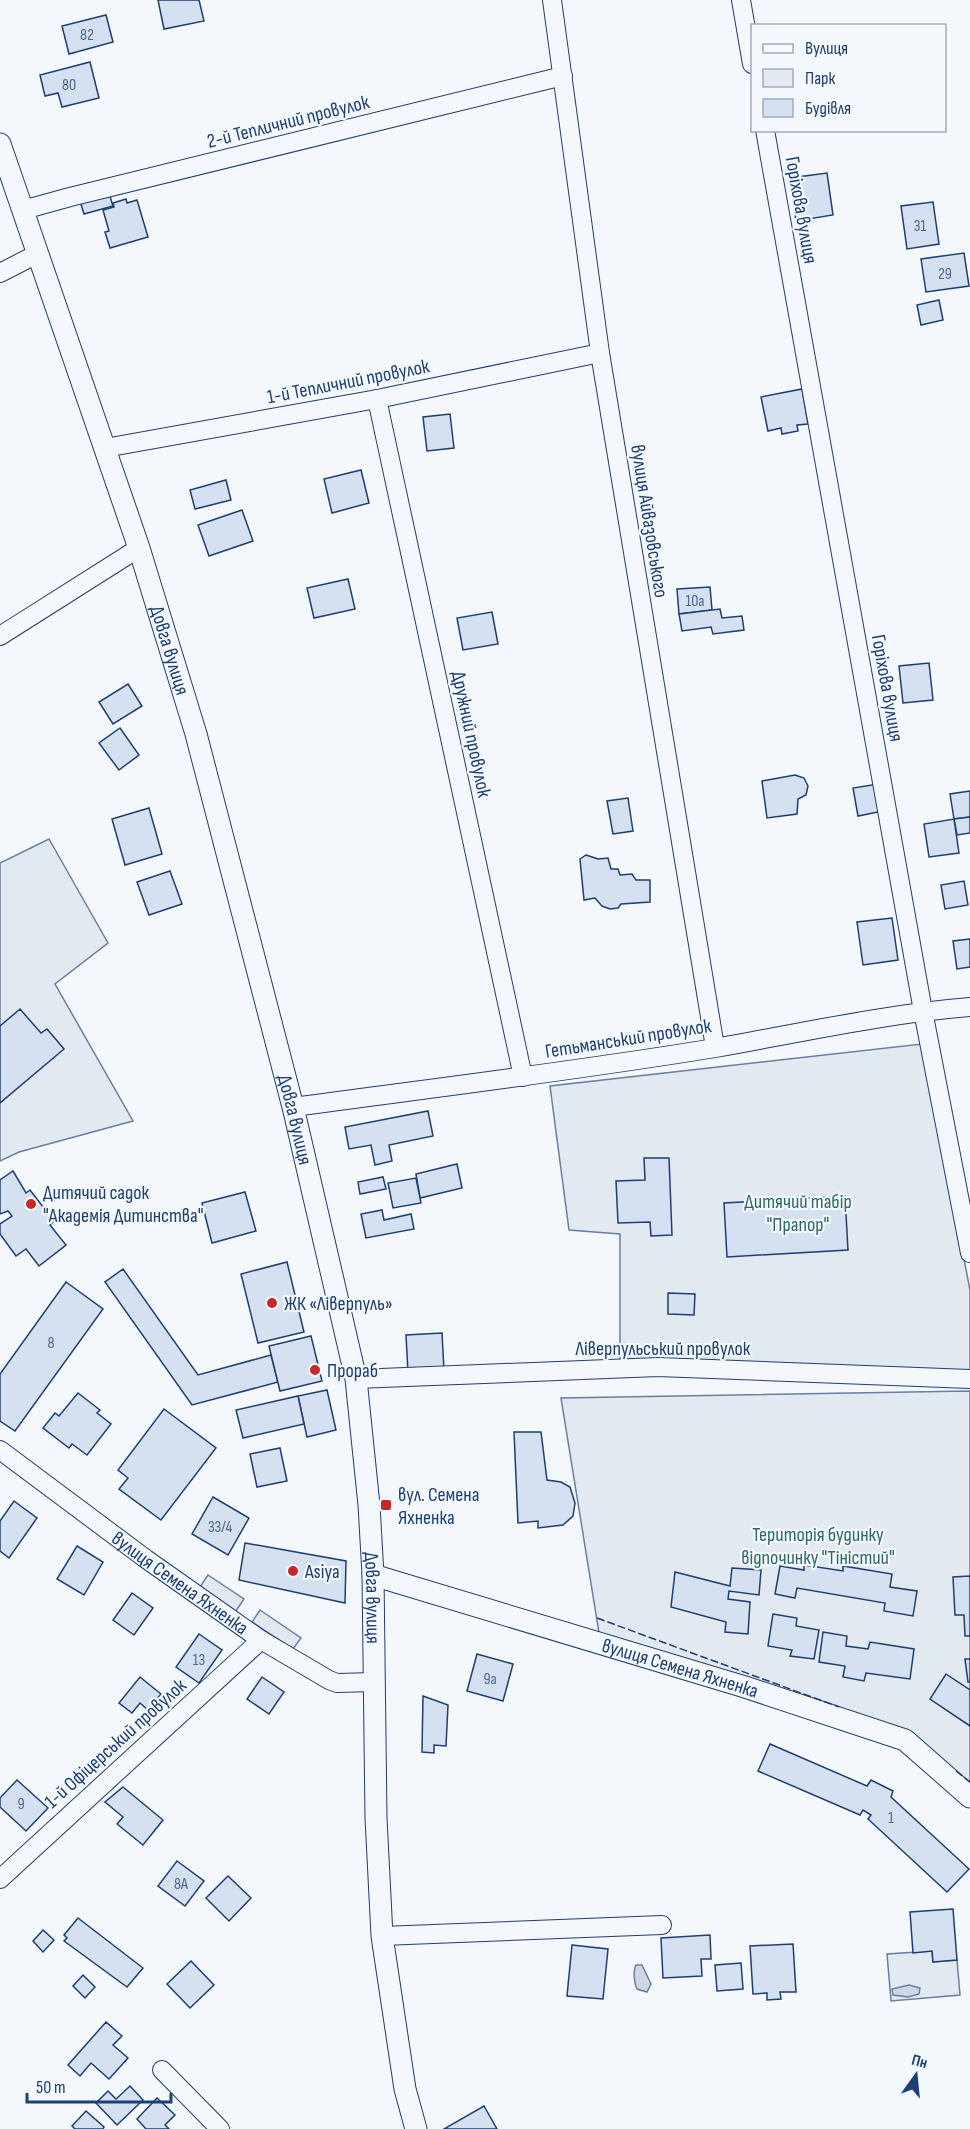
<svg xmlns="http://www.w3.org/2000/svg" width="970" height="2129" font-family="'Sofia Sans Condensed',sans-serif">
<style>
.green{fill:#e3e9f0;stroke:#687fa3;stroke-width:1.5}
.parking{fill:#e3e8f0;stroke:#687fa3;stroke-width:1.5}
.water{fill:#cfd7e4;stroke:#687fa3;stroke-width:1.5}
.building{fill:#d5e0f0;stroke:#1d3f73;stroke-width:1.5}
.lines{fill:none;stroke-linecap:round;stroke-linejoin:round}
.minor-casing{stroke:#1d3f73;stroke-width:20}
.tertiary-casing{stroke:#1d3f73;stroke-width:23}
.minor{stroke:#f4f7fb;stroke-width:18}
.tertiary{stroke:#f4f7fb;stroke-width:21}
.fence{stroke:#1d3f73;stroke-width:1.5;stroke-dasharray:8 3;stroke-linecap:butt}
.poi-dot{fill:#c62828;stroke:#f4f7fb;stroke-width:2}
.labels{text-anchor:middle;stroke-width:4.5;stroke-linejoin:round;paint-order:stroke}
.number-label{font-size:16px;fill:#4b6792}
.street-label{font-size:20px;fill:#1d3f73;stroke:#f4f7fb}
.poi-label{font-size:20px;fill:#1d3f73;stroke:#f4f7fb;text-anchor:start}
.park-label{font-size:20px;fill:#2c6c60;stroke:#f4f7fb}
</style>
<rect width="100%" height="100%" fill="#f4f7fb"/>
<!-- green -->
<g class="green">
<polygon points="49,839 108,943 55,984 133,1121 19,1152 0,1161 0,863"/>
<polygon points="922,1044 970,1290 970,1372 620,1360 620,1234 569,1230 550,1086"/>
<polygon points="970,1391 970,1787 909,1733 600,1639 561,1398"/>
<polygon points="932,1951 933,1962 957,1960 960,1995 891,2001 887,1954"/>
</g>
<!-- parking -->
<g class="parking">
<polygon points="208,1575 244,1599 236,1611 200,1587"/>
<polygon points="260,1610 301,1638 293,1649 252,1622"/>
</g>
<!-- water -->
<g class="water">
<path d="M636,1965h6l9,19 -4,8 -10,-3c-3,-6 -4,-18 -1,-24z"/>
<polygon points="909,1985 920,1988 919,1994 908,1997 893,1995 892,1989"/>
</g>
<!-- building -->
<g class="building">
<polygon points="158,0 199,0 204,21 164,29"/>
<polygon points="106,15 113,42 69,54 62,26"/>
<polygon points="90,62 99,98 62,107 58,93 45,96 40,75"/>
<polygon points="827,173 833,215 796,221 790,178"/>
<polygon points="109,193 113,206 84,214 80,201"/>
<polygon points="126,199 127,203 137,200 148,237 110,248 105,232 109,231 103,210 114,207 113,203"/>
<polygon points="933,202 939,244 907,249 901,206"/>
<polygon points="964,253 969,286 926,292 921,259"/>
<polygon points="939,300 943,320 921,325 917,305"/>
<polygon points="802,389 808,424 797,425 798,431 782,434 781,428 768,431 761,397"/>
<polygon points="450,414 454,448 427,451 423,417"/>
<polygon points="361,470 369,503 332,513 324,479"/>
<polygon points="226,480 231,500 195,509 190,490"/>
<polygon points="242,510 253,541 209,556 198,525"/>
<polygon points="348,579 355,609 314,618 307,588"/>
<polygon points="710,587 712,610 679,614 677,589"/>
<polygon points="720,609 722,618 742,616 744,630 713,634 711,627 682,631 679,614"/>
<polygon points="492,612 498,644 463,650 457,618"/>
<polygon points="929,663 933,700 903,703 899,666"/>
<polygon points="128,684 142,706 113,724 99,702"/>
<polygon points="120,728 139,755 119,770 99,743"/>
<polygon points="795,775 804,778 808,786 806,795 798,799 797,814 767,818 762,781"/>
<polygon points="878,784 883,811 858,816 853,788"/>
<polygon points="970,791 970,817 954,819 950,794"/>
<polygon points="628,798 633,831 613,834 607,801"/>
<polygon points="149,808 162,854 125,865 112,819"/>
<polygon points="970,817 970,833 957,835 954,819"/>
<polygon points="954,819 959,853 929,857 924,824"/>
<polygon points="586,855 598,859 608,858 611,869 618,869 620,875 632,874 636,880 650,880 650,902 621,904 618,908 610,909 602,906 595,898 584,900 580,859"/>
<polygon points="170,871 182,904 149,915 137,882"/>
<polygon points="964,881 968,905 945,909 941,885"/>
<polygon points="892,918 898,960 863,965 857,922"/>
<polygon points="970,939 970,967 957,969 953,941"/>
<polygon points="20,1009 41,1033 47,1029 64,1049 0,1103 0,1026"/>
<polygon points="428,1111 433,1136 389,1145 392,1161 375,1165 371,1145 349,1149 345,1127"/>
<polygon points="644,1158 669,1158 672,1235 651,1236 650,1222 618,1223 616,1181 645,1180"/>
<polygon points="457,1164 462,1188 420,1198 416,1174"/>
<polygon points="13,1171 26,1193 30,1190 54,1221 50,1225 66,1245 39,1266 26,1249 16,1256 0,1234 0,1224 12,1216 8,1211 0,1214 0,1180"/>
<polygon points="383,1177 386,1189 360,1194 358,1182"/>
<polygon points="416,1178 421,1203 393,1208 388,1183"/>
<polygon points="245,1192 256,1231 212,1243 202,1203"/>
<polygon points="845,1196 848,1250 727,1257 724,1203"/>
<polygon points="382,1210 384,1220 411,1214 414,1229 366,1238 361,1214"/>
<polygon points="287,1262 304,1332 258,1343 241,1274"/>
<polygon points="123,1269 198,1375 271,1355 278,1382 192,1405 105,1282"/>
<polygon points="66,1282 103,1309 15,1431 0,1421 0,1374"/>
<polygon points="668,1293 695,1294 694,1315 668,1314"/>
<polygon points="442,1333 444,1371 408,1373 406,1335"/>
<polygon points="311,1336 322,1381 280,1391 269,1346"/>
<polygon points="327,1390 336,1430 307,1437 298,1396"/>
<polygon points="78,1393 100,1410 97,1413 111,1424 87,1455 72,1444 69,1448 43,1428 55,1413 59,1416"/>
<polygon points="298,1396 304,1424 243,1438 236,1410"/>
<polygon points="164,1409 216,1448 161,1520 119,1489 128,1478 118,1470"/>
<polygon points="514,1432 541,1432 547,1480 561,1482 570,1487 575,1503 573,1516 563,1525 538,1528 538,1521 518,1523"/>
<polygon points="280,1448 287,1481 257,1487 250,1454"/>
<polygon points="213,1497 249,1518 228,1555 192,1534"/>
<polygon points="14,1501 37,1518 9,1558 0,1551 0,1521"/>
<polygon points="245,1543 346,1561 345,1603 239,1580"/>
<polygon points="77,1546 103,1562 84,1595 57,1579"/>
<polygon points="804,1565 843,1571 843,1566 892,1574 890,1587 917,1591 913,1616 884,1611 885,1603 797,1588 795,1598 775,1594 780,1566 804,1570"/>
<polygon points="732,1568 761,1570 759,1595 729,1591 728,1599 750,1602 748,1634 725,1632 726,1622 671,1607 675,1572 730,1586"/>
<polygon points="970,1576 970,1636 965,1636 964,1615 955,1615 953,1577"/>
<polygon points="132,1593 153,1608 134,1635 113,1620"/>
<polygon points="773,1614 797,1618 796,1626 819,1630 814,1659 790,1656 792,1650 768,1646"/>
<polygon points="823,1632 847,1636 846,1646 868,1649 870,1642 914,1649 910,1679 866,1673 864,1681 843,1677 845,1666 819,1662"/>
<polygon points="199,1634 222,1650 199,1683 176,1667"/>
<polygon points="477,1654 513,1664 503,1701 467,1691"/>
<polygon points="965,1659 970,1659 970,1682 968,1682"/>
<polygon points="946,1674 970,1690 970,1726 930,1699"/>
<polygon points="140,1677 161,1694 148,1710 140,1703 132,1713 119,1703"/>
<polygon points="262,1677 284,1692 269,1714 247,1699"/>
<polygon points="423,1696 448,1705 446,1746 434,1745 434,1753 422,1752"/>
<polygon points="770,1744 867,1786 871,1780 893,1791 891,1797 969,1869 947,1892 868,1819 871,1815 863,1810 860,1815 758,1771"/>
<polygon points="17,1780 48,1808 26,1831 0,1807 0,1798"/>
<polygon points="123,1787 163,1820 143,1845 117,1824 123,1817 105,1802"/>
<polygon points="177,1861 204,1881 185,1906 158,1886"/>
<polygon points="228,1876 251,1898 229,1921 206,1898"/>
<polygon points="953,1909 957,1960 933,1962 932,1951 913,1953 910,1912"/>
<polygon points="78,1918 143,1968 127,1987 64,1941 67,1938 64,1935"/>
<polygon points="43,1930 54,1940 43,1952 33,1941"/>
<polygon points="710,1935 711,1959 701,1959 702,1976 663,1978 661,1938"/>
<polygon points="793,1944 796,1992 780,1992 781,1999 767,2000 767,1993 753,1994 750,1946"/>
<polygon points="572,1945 608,1949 603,1999 567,1996"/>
<polygon points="191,1961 214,1985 190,2008 167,1984"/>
<polygon points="741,1963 743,1989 717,1991 715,1965"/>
<polygon points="83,1975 95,1987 85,1998 73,1986"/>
<polygon points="106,2022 122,2036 113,2045 128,2058 109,2079 91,2063 80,2076 68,2065"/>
<polygon points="130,2086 143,2100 117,2125 96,2103 108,2091 116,2099"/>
<polygon points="157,2098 175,2115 165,2125 169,2129 146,2129 137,2119"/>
<polygon points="484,2106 497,2129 444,2129"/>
<polygon points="86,2111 104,2127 103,2129 75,2129 72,2126"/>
</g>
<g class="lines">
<defs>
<g id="minor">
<polyline points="552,0 600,353 715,1047"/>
<polyline points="741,0 752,64"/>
<polyline points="765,130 923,1011 970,1253"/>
<polyline points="23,210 70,197 563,76"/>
<polyline points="0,273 37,254"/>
<polyline points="377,399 523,1077"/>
<polyline points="105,448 377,399 600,353"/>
<polyline points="0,636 139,548"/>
<path d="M293,1107c141,-19 282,-36 422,-59 85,-15 169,-34 255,-41"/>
<polyline points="356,1379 658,1367 970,1379"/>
<path id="s1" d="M0,1450l146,109 115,81 68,40 8,3 37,-1"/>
<polyline points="0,1879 261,1640"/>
<polyline points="382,1936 662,1925"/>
<polyline points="162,2070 220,2129"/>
</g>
<g id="tertiary">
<path id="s2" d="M0,144l139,404 57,186 97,373 63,272 13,126 4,70 3,243 6,118 23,153 11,40"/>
<path id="s3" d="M373,1575l372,112 160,53 65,57"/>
</g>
</defs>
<!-- minor casing -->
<use href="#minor" class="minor-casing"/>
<!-- tertiary casing -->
<use href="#tertiary" class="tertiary-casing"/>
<!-- minor -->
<use href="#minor" class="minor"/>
<!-- tertiary -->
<use href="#tertiary" class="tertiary"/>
<!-- fence -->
<g class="fence">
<polyline points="597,1618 839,1707"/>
<polyline points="956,1771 970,1782"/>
</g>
</g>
<!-- markers -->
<g class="poi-dot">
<circle cx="31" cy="1204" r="6"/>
<circle cx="272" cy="1303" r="6"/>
<circle cx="315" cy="1370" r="6"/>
<rect x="380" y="1499" width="12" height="12" rx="3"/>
<circle cx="293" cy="1571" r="6"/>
</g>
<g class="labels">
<!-- number labels -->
<g class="number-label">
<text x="87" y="40">82</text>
<text x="69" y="90">80</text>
<text x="920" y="231">31</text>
<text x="945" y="279">29</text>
<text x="695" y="606">10а</text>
<text x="51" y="1348">8</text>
<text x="220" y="1532">33/4</text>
<text x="199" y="1665">13</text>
<text x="490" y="1684">9а</text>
<text x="21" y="1809">9</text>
<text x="891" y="1823">1</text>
<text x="181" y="1889">8А</text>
</g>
<!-- street labels -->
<g class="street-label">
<text transform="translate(288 121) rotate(-14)" y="7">2-й Тепличний провулок</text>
<text transform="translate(802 210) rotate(80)" y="7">Горіхова вулиця</text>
<text transform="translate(348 381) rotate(-11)" y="7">1-й Тепличний провулок</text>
<text transform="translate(650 521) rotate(81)" y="7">вулиця Айвазовського</text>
<text dy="7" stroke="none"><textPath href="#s2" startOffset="534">Довга вулиця</textPath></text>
<text transform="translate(888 688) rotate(80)" y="7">Горіхова вулиця</text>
<text transform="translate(472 734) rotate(78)" y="7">Дружний провулок</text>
<text transform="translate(628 1038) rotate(-9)" y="7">Гетьманський провулок</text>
<text dy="7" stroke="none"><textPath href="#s2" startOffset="1020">Довга вулиця</textPath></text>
<text x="663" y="1355">Ліверпульський провулок</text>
<text dy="7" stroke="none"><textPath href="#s1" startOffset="224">вулиця Семена Яхненка</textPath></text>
<text dy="7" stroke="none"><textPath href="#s2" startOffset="1506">Довга вулиця</textPath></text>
<text dy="7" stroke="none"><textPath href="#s3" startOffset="321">вулиця Семена Яхненка</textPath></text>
<text transform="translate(115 1743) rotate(-42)" y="7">1-й Офіцерський провулок</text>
</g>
<!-- poi labels -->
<g class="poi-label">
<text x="43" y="1199">Дитячий садок<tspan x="43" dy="23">"Академія Дитинства"</tspan></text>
<text x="284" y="1310">ЖК «Ліверпуль»</text>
<text x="327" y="1377">Прораб</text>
<text x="398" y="1501">вул. Семена<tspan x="398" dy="23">Яхненка</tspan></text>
<text x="305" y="1578">Asiya</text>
</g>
<!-- park labels -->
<g class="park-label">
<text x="798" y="1208">Дитячий табір<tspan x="798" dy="23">"Прапор"</tspan></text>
<text x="818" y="1541">Територія будинку<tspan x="818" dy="23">відпочинку "Тіністий"</tspan></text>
</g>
</g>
<!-- legend -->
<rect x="751" y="24" width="195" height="108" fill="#f4f7fb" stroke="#9eadc5" stroke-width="1.5"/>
<rect x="763" y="44" width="30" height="9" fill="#f4f7fb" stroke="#9eadc5" stroke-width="1.5"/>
<text x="805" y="54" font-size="18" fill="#1d3f73">Вулиця</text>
<rect x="763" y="69" width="30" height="18" fill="#e3e9f0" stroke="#9eadc5" stroke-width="1.5"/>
<text x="805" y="84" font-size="18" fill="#1d3f73">Парк</text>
<rect x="763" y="99" width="30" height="18" fill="#d5e0f0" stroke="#9eadc5" stroke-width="1.5"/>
<text x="805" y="114" font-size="18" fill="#1d3f73">Будівля</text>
<!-- north arrow -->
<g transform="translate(916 2075) rotate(15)" stroke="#f4f7fb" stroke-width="4.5" paint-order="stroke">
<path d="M0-4.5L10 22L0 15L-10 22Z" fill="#1d3f73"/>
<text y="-9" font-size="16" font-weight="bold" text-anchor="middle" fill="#1d3f73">Пн</text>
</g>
<!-- scale -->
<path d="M27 2093v9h144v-9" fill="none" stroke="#1d3f73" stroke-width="3"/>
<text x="36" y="2093" font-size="18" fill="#1d3f73" stroke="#f4f7fb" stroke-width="4.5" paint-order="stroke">50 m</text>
</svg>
